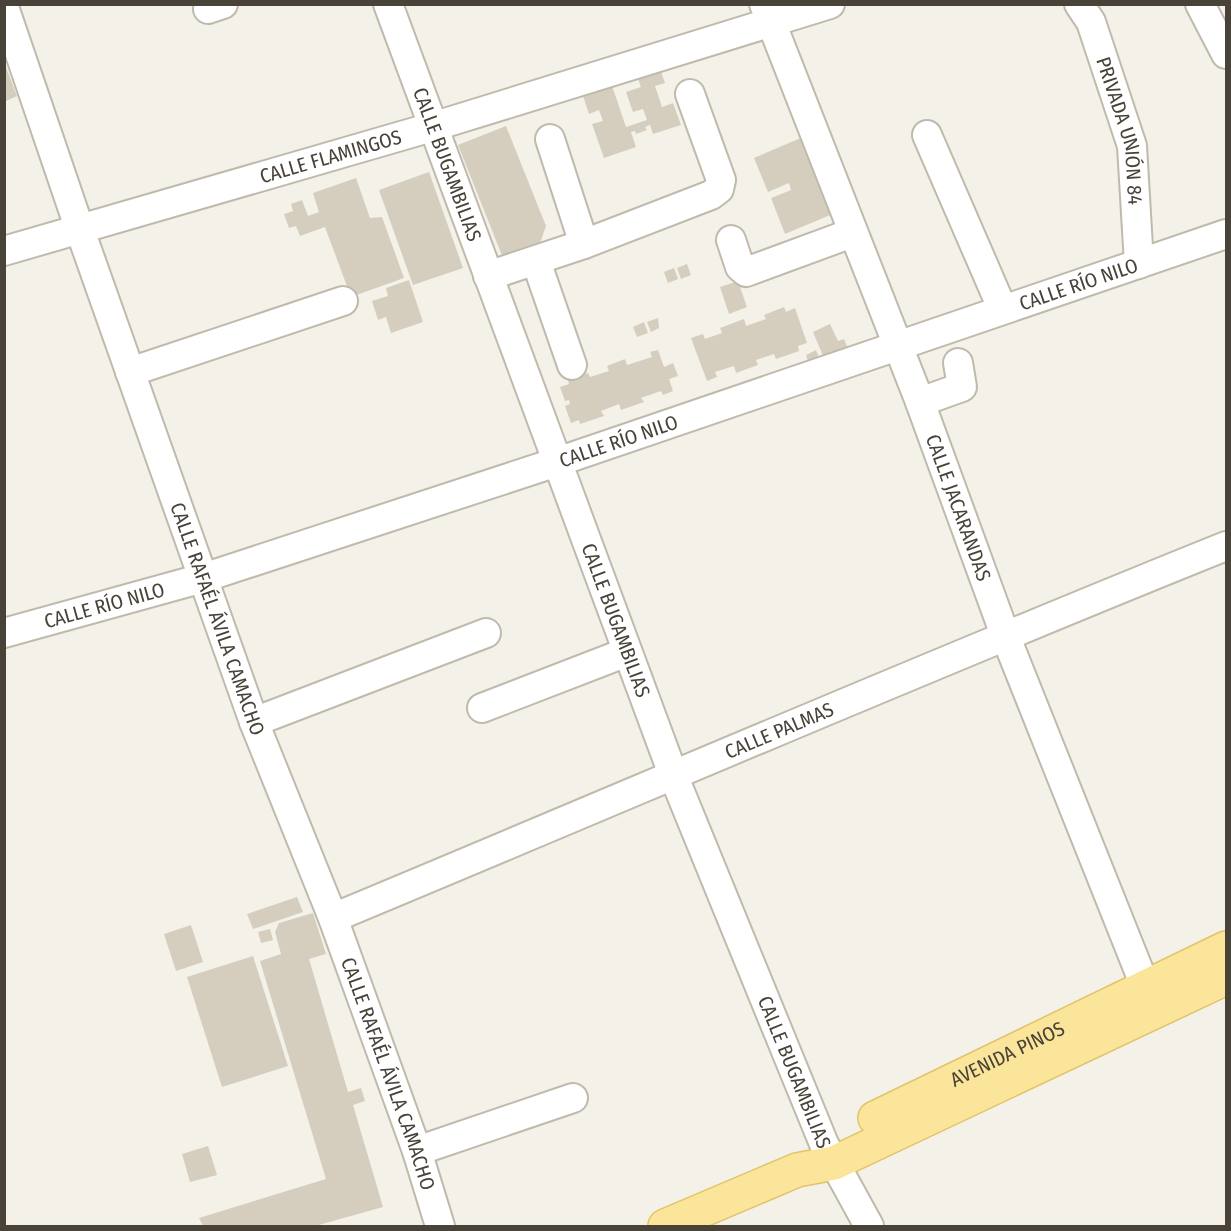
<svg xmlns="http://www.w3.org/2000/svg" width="1231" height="1231" font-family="'Fira Sans Condensed',sans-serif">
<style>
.building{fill:#d5cebf}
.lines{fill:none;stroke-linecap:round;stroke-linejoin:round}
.minor-casing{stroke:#bfbaac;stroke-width:32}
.major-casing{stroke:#e1c46a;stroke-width:36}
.minor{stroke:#fff;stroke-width:28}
.major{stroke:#fbe59b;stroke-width:33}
.labels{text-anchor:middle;stroke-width:6;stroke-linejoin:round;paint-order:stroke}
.street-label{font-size:20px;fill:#484238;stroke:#fff}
</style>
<rect width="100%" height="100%" fill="#f4f1e9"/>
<!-- building -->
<g class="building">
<polygon points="4,62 17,96 4,102"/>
<polygon points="658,64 665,83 655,86 662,107 673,103 681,125 653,134 650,125 645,127 647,130 636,134 635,131 631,132 636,147 604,158 592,124 603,121 599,110 589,114 580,87 609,77 626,127 647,120 643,109 633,112 626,92 641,87 635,71"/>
<polygon points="506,126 546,226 540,243 503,258 458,145"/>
<polygon points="803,137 835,213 785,234 771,198 791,190 789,183 768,192 754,158"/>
<polygon points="429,172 463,268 413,285 379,190"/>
<polygon points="356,178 370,218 382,217 404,278 351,297 325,227 300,236 296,226 289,228 284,214 293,211 291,204 302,200 308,216 319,212 313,193"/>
<polygon points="687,264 691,275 681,279 677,268"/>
<polygon points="674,268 678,279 668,283 664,272"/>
<polygon points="409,280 423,322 391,333 386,317 378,320 372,301 388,296 386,288"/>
<polygon points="738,281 747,307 729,314 720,287"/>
<polygon points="784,307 786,312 795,308 807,343 798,346 799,351 776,359 774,354 756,360 758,365 736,373 734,366 715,372 717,377 707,381 691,338 703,334 705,339 722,333 720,328 744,319 746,326 766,319 764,315"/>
<polygon points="658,318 659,328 651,332 647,322"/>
<polygon points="644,322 648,333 637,337 633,327"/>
<polygon points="830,324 838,341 844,339 849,351 824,358 813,332"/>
<polygon points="658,350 664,367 673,363 678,376 669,379 673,391 663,395 661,391 641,398 644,402 621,410 619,404 601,411 604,416 580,424 579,420 571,423 565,406 570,404 569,400 565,401 560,387 569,384 568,380 588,373 590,377 609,371 607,366 625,359 627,365 652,357 650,352"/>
<polygon points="816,350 820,360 809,364 806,355"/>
<polygon points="297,897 303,912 253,929 247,914"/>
<polygon points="313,913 326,954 309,959 348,1092 361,1088 365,1101 353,1105 383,1207 315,1226 203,1226 199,1218 326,1179 260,961 281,954 275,932 279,923"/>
<polygon points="191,925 203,962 176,971 164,934"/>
<polygon points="270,929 273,940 261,943 258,932"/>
<polygon points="253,956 288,1066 222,1087 187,977"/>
<polygon points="208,1146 217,1175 190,1182 182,1154"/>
</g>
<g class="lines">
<defs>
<g id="minor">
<path id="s1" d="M388,4l286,773 150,367 45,82"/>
<path id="s2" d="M764,4l156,398 85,233 148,371"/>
<path id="s3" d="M1079,4l12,18 41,124 7,118"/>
<polyline points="1200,4 1226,54"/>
<path id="s4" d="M4,7l76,223 174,492 79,196 84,233 23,75"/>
<polyline points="208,9 223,4"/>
<polyline points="927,135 1002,308"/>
<polyline points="550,139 584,244"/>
<polyline points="731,240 740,267 746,272 852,233"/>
<path id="s5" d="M4,251l428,-124 398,-123"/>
<polyline points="536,261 572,365"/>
<polyline points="488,276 584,244 711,195 719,189 721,180 690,94"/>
<polyline points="130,372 343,301"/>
<polyline points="920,402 962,387 958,363"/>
<path id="s6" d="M4,633l199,-55 354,-116 669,-228"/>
<polyline points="482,708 627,652"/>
<polyline points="254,722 486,633"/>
<path id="s7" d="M333,918c298,-124 594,-252 893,-372"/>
<polyline points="417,1151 573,1098"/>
</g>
<g id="major">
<path id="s8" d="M875,1118l351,-170"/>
<polyline points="665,1226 797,1170 834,1163 1226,978"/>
</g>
</defs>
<!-- minor casing -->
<use href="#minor" class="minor-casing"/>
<!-- major casing -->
<use href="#major" class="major-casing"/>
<!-- minor -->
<use href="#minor" class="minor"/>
<!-- major -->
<use href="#major" class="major"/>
</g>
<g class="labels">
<!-- street labels -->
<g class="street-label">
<text dy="7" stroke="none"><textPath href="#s3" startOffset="135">PRIVADA UNIÓN 84</textPath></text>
<text dy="7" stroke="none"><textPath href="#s5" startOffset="340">CALLE FLAMINGOS</textPath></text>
<text dy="7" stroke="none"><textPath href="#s1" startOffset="171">CALLE BUGAMBILIAS</textPath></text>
<text dy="7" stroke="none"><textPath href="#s6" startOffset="1130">CALLE RÍO NILO</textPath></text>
<text dy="7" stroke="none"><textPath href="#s6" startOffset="644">CALLE RÍO NILO</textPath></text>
<text dy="7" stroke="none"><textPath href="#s2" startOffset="540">CALLE JACARANDAS</textPath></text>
<text dy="7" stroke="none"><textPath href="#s6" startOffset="104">CALLE RÍO NILO</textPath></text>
<text dy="7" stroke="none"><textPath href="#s4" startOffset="648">CALLE RAFAÉL ÁVILA CAMACHO</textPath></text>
<text dy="7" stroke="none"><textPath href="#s1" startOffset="657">CALLE BUGAMBILIAS</textPath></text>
<text dy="7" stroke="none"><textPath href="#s7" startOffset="484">CALLE PALMAS</textPath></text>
<text dy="7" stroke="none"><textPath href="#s8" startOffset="147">AVENIDA PINOS</textPath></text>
<text dy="7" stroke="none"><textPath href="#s1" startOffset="1143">CALLE BUGAMBILIAS</textPath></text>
<text dy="7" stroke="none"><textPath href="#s4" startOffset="1134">CALLE RAFAÉL ÁVILA CAMACHO</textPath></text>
</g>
</g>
<!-- border -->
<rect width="1231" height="1231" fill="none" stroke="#484238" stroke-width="12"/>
</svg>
